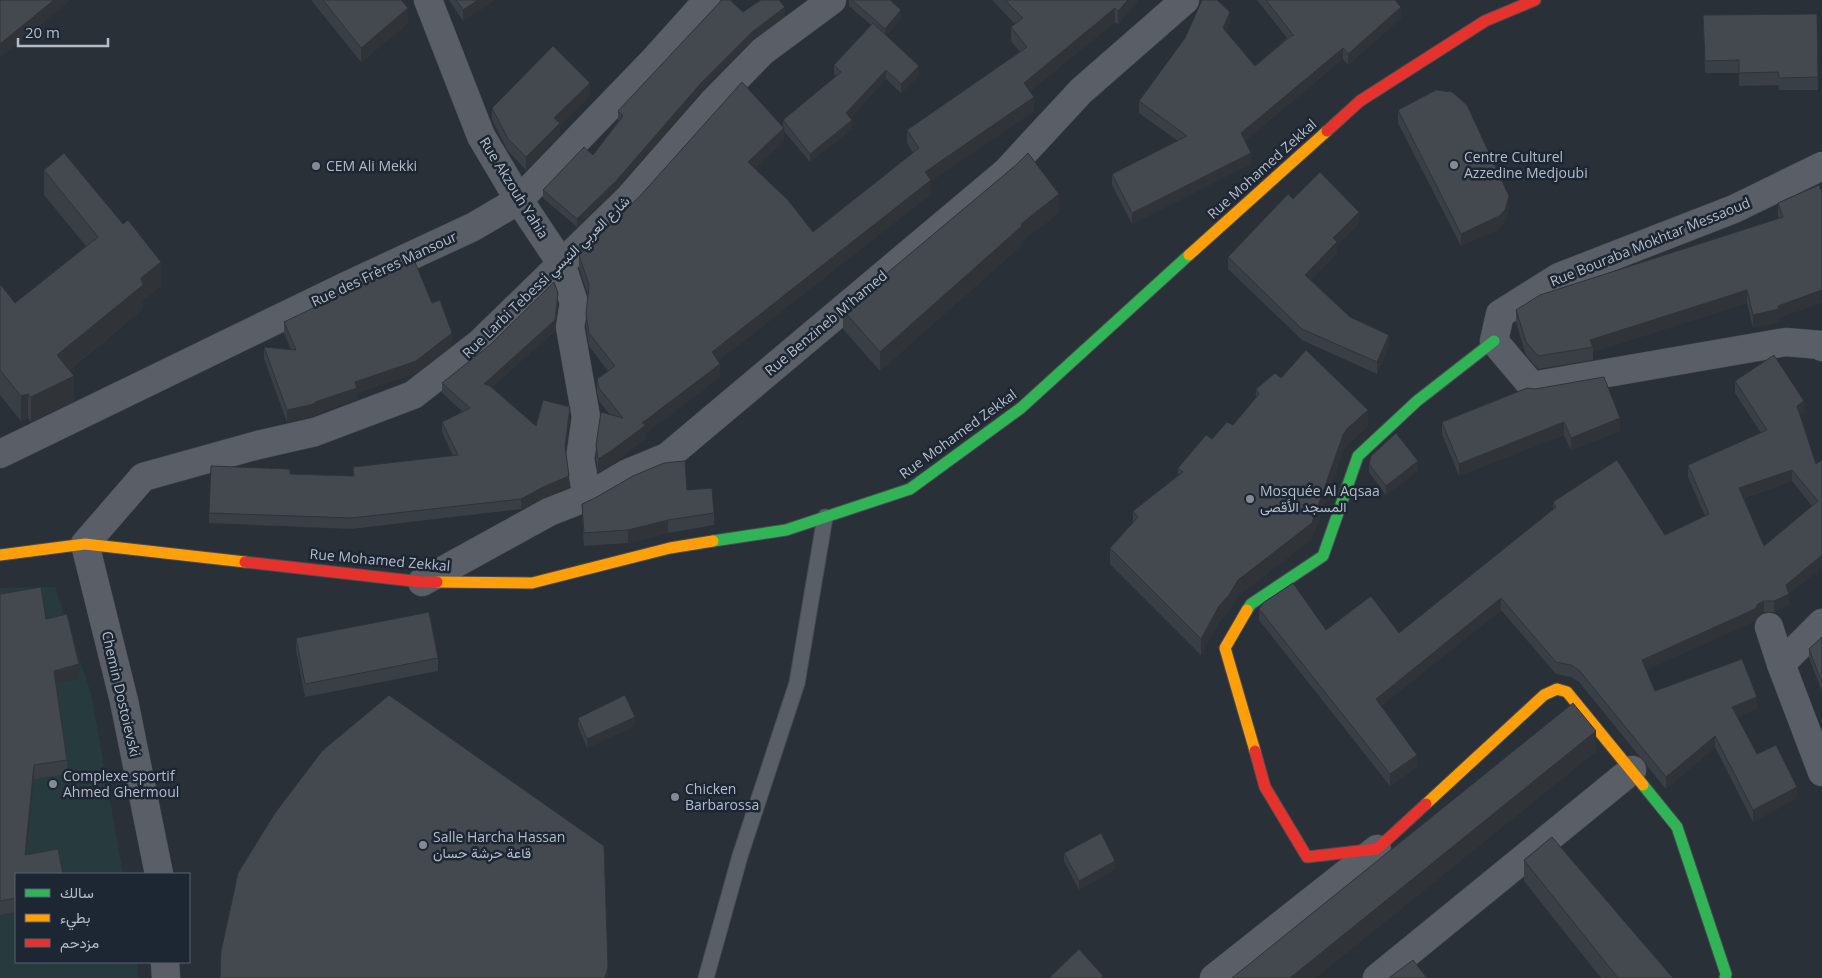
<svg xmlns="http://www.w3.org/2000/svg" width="1822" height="978" font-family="'Open Sans',Vazirmatn,sans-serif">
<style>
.green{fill:#273a3e}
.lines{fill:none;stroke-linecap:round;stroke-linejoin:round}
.lane-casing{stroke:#484c53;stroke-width:17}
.street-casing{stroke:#484c53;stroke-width:29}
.fast-casing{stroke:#484c53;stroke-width:13}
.slow-casing{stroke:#484c53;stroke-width:13}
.jam-casing{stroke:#484c53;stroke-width:13}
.lane{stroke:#5a5e66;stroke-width:15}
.street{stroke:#5a5e66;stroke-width:28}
.fast{stroke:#30b455;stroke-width:11}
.slow{stroke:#ff9f0a;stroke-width:11}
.jam{stroke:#e5322d;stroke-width:11}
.wall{fill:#3a3f45;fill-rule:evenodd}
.shaded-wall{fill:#303338}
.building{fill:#444950;stroke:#303338;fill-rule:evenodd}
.poi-dot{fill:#848b96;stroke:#1d2633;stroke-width:2}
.labels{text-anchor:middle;stroke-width:5;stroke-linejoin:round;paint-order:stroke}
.poi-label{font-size:14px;fill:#b4bcc9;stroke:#1d2633;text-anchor:start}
.street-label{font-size:14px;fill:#b4bcc9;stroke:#1d2633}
</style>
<rect width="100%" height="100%" fill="#2a3038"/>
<!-- green -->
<polygon class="green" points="55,587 91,693 123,874 16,874 16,962 137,962 138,978 0,978 0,588"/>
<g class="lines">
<defs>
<polyline id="lane" points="706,978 740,856 797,683 825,517"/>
<g id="street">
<polyline points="428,0 481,136 519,200 561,263 574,303 570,327 586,417 580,459 587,497"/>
<polyline points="1822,166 1734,209 1559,277 1500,314 1494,341 1532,386 1786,342 1821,345 1822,347"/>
<polyline points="0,454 346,286 473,227 519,200 654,60 708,0"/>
<polyline points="422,582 549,512 587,497 626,474 667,457 1006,172 1081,91 1185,0"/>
<polyline points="1822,623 1781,664 1822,772"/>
<polyline points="1769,627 1781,664"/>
<polyline points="159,874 124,701 85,544 143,477 258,445 315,432 413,395 480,343 628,199 713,102 763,51 832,0"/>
<polyline points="165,962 166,978"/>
<polyline points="1214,978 1377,849"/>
<polyline points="1377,978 1632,770"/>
</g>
<g id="fast">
<polyline points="713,541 786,530 910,489 1021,408 1189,255"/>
<polyline points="1247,610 1251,604 1323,556 1358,456 1417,401 1494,341"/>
<polyline points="1643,785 1677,827 1726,974 1725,978"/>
</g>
<g id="slow">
<polyline points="1189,255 1327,131"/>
<polyline points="0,555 85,544 245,562"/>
<polyline points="437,582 532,583 670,548 713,541"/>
<polyline points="1247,610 1225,648 1255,751"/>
<polyline points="1426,804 1544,695 1557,689 1567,692 1643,785"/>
</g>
<g id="jam">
<polyline points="1327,131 1360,101 1485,21 1535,0"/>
<polyline points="245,562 422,582 437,582"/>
<polyline points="1255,751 1265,787 1307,857 1377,849 1426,804"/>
</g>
</defs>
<!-- lane casing -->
<use href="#lane" class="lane-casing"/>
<!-- street casing -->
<use href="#street" class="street-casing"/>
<!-- fast casing -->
<use href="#fast" class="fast-casing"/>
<!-- slow casing -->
<use href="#slow" class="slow-casing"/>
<!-- jam casing -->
<use href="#jam" class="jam-casing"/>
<!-- lane -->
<use href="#lane" class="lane"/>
<!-- street -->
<use href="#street" class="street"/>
<!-- fast -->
<use href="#fast" class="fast"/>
<!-- slow -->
<use href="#slow" class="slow"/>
<!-- jam -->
<use href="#jam" class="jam"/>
</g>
<!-- wall -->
<g class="wall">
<polygon points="311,0 401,0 408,23 361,62"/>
<polygon points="449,0 495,0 463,21"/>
<polygon points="849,0 890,0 901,18 886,36 919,75 901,93 886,79 850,118 852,129 810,162 784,131 784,141 755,168 813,232 913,153 907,143 907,130 1020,52 1011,41 1011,27 1015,24 992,0 1139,0 1118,24 1115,22 1030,91 1034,111 931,181 931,194 718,361 720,377 646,433 646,438 611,465 598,472 596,459 596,445 610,415 599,401 597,392 597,379 608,371 589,346 586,327 586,314 588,295 579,268 579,255 783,126 783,120 836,76 834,74 834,65 871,25 849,6"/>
<polygon points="1257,0 1395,0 1401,18 1348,65 1343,59 1245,141 1251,164 1132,224 1112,185 1112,174 1178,141 1139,113 1139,101 1230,23 1226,32 1255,66 1287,38"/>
<polygon points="743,12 785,16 752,40 701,92 617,188 577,227 543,198 543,190 593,155 619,120 618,120 618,111"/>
<polygon points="1817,14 1818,90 1779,90 1778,85 1739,86 1739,73 1705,73 1703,15"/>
<polygon points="590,95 560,125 560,135 526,170 508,151 492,120 492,108"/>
<polygon points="1398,110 1509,208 1505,222 1499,229 1461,246 1398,123"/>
<polygon points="44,170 161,286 143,300 143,309 69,370 74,401 31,422 28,418 21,421 0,395 0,284 15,303 86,246 44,195"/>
<polygon points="1819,185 1779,318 1779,322 1753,328 1747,303 1593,352 1593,360 1538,369 1526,355 1516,323 1516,310 1779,218 1778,216 1778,203"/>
<polygon points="1059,213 1022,241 1022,245 880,371 843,329 843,310"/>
<polygon points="1359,223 1337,245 1337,253 1311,280 1350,317 1389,346 1377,374 1302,340 1228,269 1228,257"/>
<polygon points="432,303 452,345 416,373 357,393 357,399 316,414 316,415 310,417 287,422 264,359 264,347 291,350 284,333 284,322"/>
<polygon points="558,304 555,331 492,387 536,426 570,418 565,451 569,487 543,498 521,509 351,529 209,523 209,513 290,474 353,476 353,467 453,456 442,432 442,422 463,412 442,393 442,383"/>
<polygon points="1281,378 1368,426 1347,445 1343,451 1312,539 1238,596 1229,611 1219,622 1201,655 1110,564 1110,548 1133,523 1133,511 1178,475 1178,468 1212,439 1233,425 1256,398 1256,389"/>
<path d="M1735,381l69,32 -4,2 16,49 6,-4v107l-33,27v11l-15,7h-10l-6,4 -3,5 -109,49 9,21 102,18 -20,7 20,38 40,44 -44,24 -38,-75 -49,42 -87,-107 -8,-5 -15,-3 -55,-64 -120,96 36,61 -27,19 -131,-166v-11l67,21 73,3 154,-123v-8l112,33 40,-19 -17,-39v-12l73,-32 -26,-40zM1792,481l20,25 -48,40 -20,-48z"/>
<polygon points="1527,388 1620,431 1571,450 1564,435 1459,476 1442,434 1442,422"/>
<polygon points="1369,464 1418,470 1386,495 1369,472"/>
<polygon points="687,490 714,513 714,525 668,533 628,543 584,546 582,516 582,504"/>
<polygon points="0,594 46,619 79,679 56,685 67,760 67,774 34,779 16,874 16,912 0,915"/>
<polygon points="1822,637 1822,691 1809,658 1809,649"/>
<polygon points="296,638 438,658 438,671 305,697 296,650"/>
<polygon points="578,718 635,726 587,748 578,726"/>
<polygon points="1064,853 1115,869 1079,890 1064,861"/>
<polygon points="1524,860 1673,978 1601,978 1524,881"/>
</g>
<!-- shaded-wall -->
<g class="shaded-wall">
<polygon points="54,0 71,0 0,58 0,44"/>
<polygon points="478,0 495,0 463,21 463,10"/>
<polygon points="1128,0 1139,0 1118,24 1118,11"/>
<polygon points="785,7 785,16 752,40 701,92 617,188 577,227 577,219 701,83 752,32"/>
<polygon points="1401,7 1401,18 1348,65 1348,54"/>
<polygon points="408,8 408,23 361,62 361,48"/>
<polygon points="1115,8 1115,22 1024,96 1024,83"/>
<polygon points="901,10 901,18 885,37 885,29"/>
<polygon points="1230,12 1230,23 1223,39 1223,28"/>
<polygon points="1343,48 1343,59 1241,145 1241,133"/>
<polygon points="919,66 919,75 901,93 901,84"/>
<polygon points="886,70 886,79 846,122 846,113"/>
<polygon points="590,83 590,95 560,125 560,135 526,170 526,157 554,118"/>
<polygon points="1034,97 1034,111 931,181 931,194 712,366 712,352 925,172"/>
<polygon points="852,120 852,129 810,162 810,154"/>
<polygon points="784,128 784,141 748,175 748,162"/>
<polygon points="1251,153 1251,164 1132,224 1132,213"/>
<polygon points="1059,194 1059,213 1022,241 1022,245 880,371 880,352 1021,224"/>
<polygon points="1509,196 1509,208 1505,222 1499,229 1461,246 1461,234"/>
<polygon points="1359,212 1359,223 1337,245 1337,253 1305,286 1305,275 1333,238"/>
<polygon points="161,262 161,286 143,300 143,309 57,379 57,355 141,278"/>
<polygon points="1747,290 1747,303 1593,352 1593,347 1590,340"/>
<polygon points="1822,290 1822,303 1779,318 1779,322 1753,328 1753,315"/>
<polygon points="558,293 558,304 555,331 484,395 484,384"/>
<polygon points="452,333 452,345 416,373 357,393 357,399 316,414 316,415 310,417 287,422 287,410 315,402"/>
<polygon points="1389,335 1389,346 1377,374 1377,362"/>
<polygon points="720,364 720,377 646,433 646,438 611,465 598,472 598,459 642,423"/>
<polygon points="74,376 74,401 31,422 31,397"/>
<polygon points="28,394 28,418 21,421 21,396"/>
<polygon points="1804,401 1804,413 1797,418 1797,406"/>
<polygon points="570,407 570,418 565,457 565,446"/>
<polygon points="1368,410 1368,426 1347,445 1343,451 1312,539 1238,596 1229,611 1219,622 1201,655 1201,639 1219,606 1347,429"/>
<polygon points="1620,418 1620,431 1571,450 1571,438"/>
<polygon points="1564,422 1564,435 1459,476 1459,464"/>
<polygon points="1418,461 1418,470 1386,495 1386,486"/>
<polygon points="1792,470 1792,481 1739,499 1739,488"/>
<polygon points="569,476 569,487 543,498 521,509 521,499 543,487"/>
<polygon points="668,520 668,533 628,543 628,530"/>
<polygon points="1822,555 1822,567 1789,594 1789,605 1774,612 1774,601 1786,585"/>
<polygon points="1501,598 1501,610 1376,710 1376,699"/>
<polygon points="1764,601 1764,612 1758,616 1755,621 1642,672 1642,660 1758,604"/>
<polygon points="79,664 79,679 54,685 54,671"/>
<polygon points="1757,697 1757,709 1732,718 1732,707"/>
<polygon points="635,717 635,726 587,748 587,739"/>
<polygon points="1596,731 1596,752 1316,978 1290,978"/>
<polygon points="1715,736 1715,747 1666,789 1666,777"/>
<polygon points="1417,755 1417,767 1390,786 1390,774"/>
<polygon points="34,765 34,779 25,870 25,855"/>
<polygon points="1797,787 1797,798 1753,822 1753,810"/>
<polygon points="1115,861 1115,869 1079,890 1079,881"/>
<polygon points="608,967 608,978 605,978"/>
</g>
<!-- building -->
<g class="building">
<polygon points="0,0 54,0 0,44"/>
<polygon points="323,0 401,0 408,8 361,48"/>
<polygon points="456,0 478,0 463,10"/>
<polygon points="721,0 730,0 743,12 761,0 779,0 785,7 752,32 701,83 617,180 577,219 543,190 584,147 593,155 623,116 618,111 720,2"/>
<polygon points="852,0 890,0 901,10 885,29"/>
<polygon points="1005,0 1128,0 1118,11 1115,8 1024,83 1034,97 925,172 931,180 712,352 720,364 642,423 646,425 611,451 598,459 596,445 601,412 623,418 599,388 597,379 615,366 589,333 586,314 589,285 579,255 640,196 742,82 784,128 748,162 788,200 813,232 919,148 907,130 1027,47 1011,27 1023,18"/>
<polygon points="1202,0 1217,0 1230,12 1223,28 1255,66 1292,35 1294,36 1266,0 1395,0 1401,7 1348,54 1343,48 1241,133 1251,153 1132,213 1112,174 1187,136 1139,101 1185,38"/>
<polygon points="1817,14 1818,77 1779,78 1778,72 1739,73 1739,60 1705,61 1703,15"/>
<polygon points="873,23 919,66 901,84 886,70 846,113 852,120 810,154 783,120 841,72 834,65"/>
<polygon points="553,46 590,83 554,118 560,123 526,157 508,139 492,108"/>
<polygon points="1436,90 1452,92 1467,105 1509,196 1505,210 1499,216 1461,234 1398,110"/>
<polygon points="64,153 123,224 128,220 161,262 141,278 143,285 57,355 74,376 31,397 28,394 21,396 0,370 0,284 15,303 98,237 44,170"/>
<polygon points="1028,153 1059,194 1021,224 1022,226 880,352 843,310 1016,165"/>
<polygon points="1320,172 1359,212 1333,238 1337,242 1305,275 1350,317 1389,335 1377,362 1302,329 1228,257 1288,194 1293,199"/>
<polygon points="1819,185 1822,192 1822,290 1778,306 1779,309 1753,315 1747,290 1590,340 1593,347 1538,356 1526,342 1516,310 1540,295 1783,217 1778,203"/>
<polygon points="414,260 432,303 440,300 452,333 416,361 355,382 357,388 315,402 316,403 310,405 287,410 264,347 296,350 284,322"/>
<polygon points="554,282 558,293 555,320 484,384 490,386 536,426 543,400 570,407 565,446 569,476 543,487 521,499 351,518 209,513 211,466 290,469 290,474 354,476 353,467 458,455 442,422 470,408 442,383 491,344"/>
<polygon points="1306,350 1368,410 1347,429 1343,435 1312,523 1238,580 1229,595 1219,606 1201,639 1110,548 1138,517 1133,511 1183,472 1178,468 1206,435 1212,439 1227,422 1233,425 1259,394 1256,389 1275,373 1281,378"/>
<path d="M1774,355l30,46 -7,5 19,58 6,-4v95l-36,30 3,9 -15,7h-10l-6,3 -3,5 -113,51 13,31 87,-32 15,38 -25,10 25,47 19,-9 21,42 -44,23 -38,-74 -49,41 -87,-107 -8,-5 -15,-3 -55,-64 -125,101 41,56 -27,19 -131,-165 4,-6 30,-20 33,47 45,-34 28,37 157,-126 -3,-5 64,-42 48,75 44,-21 -21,-49 79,-35 -32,-49zM1792,470l26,31 -54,45 -25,-58z"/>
<polygon points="1604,377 1620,418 1571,438 1564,422 1459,464 1442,422 1527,388 1535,389"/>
<polygon points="1396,433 1418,461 1386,486 1369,464 1371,456"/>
<polygon points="685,461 687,490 712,488 714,513 668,520 628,530 584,533 582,504 595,498 633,476 664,463"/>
<polygon points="41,587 46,619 67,614 79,664 54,671 67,760 34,765 25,855 58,849 63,874 16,874 16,898 0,901 0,594"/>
<polygon points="429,612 438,658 305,684 296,638"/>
<polygon points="1822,637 1822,683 1809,649"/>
<polygon points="389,695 604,846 608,967 605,978 220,978 221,951 238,873 275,813 322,751"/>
<polygon points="625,695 635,717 587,739 578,718"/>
<polygon points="1573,703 1596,731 1290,978 1232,978"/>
<polygon points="1101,833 1115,861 1079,881 1064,853"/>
<polygon points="1552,837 1673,978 1618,978 1524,860"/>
<polygon points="1079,949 1103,976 1101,978 1049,978"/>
<polygon points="1413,960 1427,978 1389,978"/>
</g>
<!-- markers -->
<g class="poi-dot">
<circle cx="1454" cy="165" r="5"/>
<circle cx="316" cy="166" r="5"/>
<circle cx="1250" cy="499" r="5"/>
<circle cx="53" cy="784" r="5"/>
<circle cx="675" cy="797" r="5"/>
<circle cx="423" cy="845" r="5"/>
</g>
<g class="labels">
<!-- poi labels -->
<g class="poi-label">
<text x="1464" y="162">Centre Culturel<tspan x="1464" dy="16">Azzedine Medjoubi</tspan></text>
<text x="326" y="171">CEM Ali Mekki</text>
<text x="1260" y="496">Mosquée Al Aqsaa<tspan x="1260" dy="16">المسجد الأقصى</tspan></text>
<text x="63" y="781">Complexe sportif<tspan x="63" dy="16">Ahmed Ghermoul</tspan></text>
<text x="685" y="794">Chicken<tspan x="685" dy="16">Barbarossa</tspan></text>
<text x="433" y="842">Salle Harcha Hassan<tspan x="433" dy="16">قاعة حرشة حسان</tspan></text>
</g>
<!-- street labels -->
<g class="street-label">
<text transform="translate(1262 169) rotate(-42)" y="5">Rue Mohamed Zekkal</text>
<text transform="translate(514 188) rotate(58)" y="5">Rue Akzouh Yahia</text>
<text transform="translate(1650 242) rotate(-22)" y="5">Rue Bouraba Mokhtar Messaoud</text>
<text transform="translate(384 269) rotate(-25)" y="5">Rue des Frères Mansour</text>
<text transform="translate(546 277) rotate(-44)" y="5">Rue Larbi Tebessi شارع العربي التبسي</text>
<text transform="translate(826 323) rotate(-40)" y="5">Rue Benzineb M'hamed</text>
<text transform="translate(958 434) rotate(-36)" y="5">Rue Mohamed Zekkal</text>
<text transform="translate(380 560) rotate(5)" y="5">Rue Mohamed Zekkal</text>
<text transform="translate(121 694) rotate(77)" y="5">Chemin Dostoievski</text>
</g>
</g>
<!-- legend -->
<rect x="15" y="873" width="175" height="90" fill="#1d2633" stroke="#59626f"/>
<rect x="25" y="889" width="25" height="8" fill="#30b455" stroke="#59626f"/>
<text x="60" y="898" font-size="15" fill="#b4bcc9">سالك</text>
<rect x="25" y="914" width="25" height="8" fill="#ff9f0a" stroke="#59626f"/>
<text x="60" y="923" font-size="15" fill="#b4bcc9">بطيء</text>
<rect x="25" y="939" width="25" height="8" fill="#e5322d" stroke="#59626f"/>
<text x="60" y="948" font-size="15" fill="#b4bcc9">مزدحم</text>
<!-- scale -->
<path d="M18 38v8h90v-8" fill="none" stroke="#b4bcc9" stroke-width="2.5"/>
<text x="25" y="38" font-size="15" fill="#b4bcc9" stroke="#1d2633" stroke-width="4" paint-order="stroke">20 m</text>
</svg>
